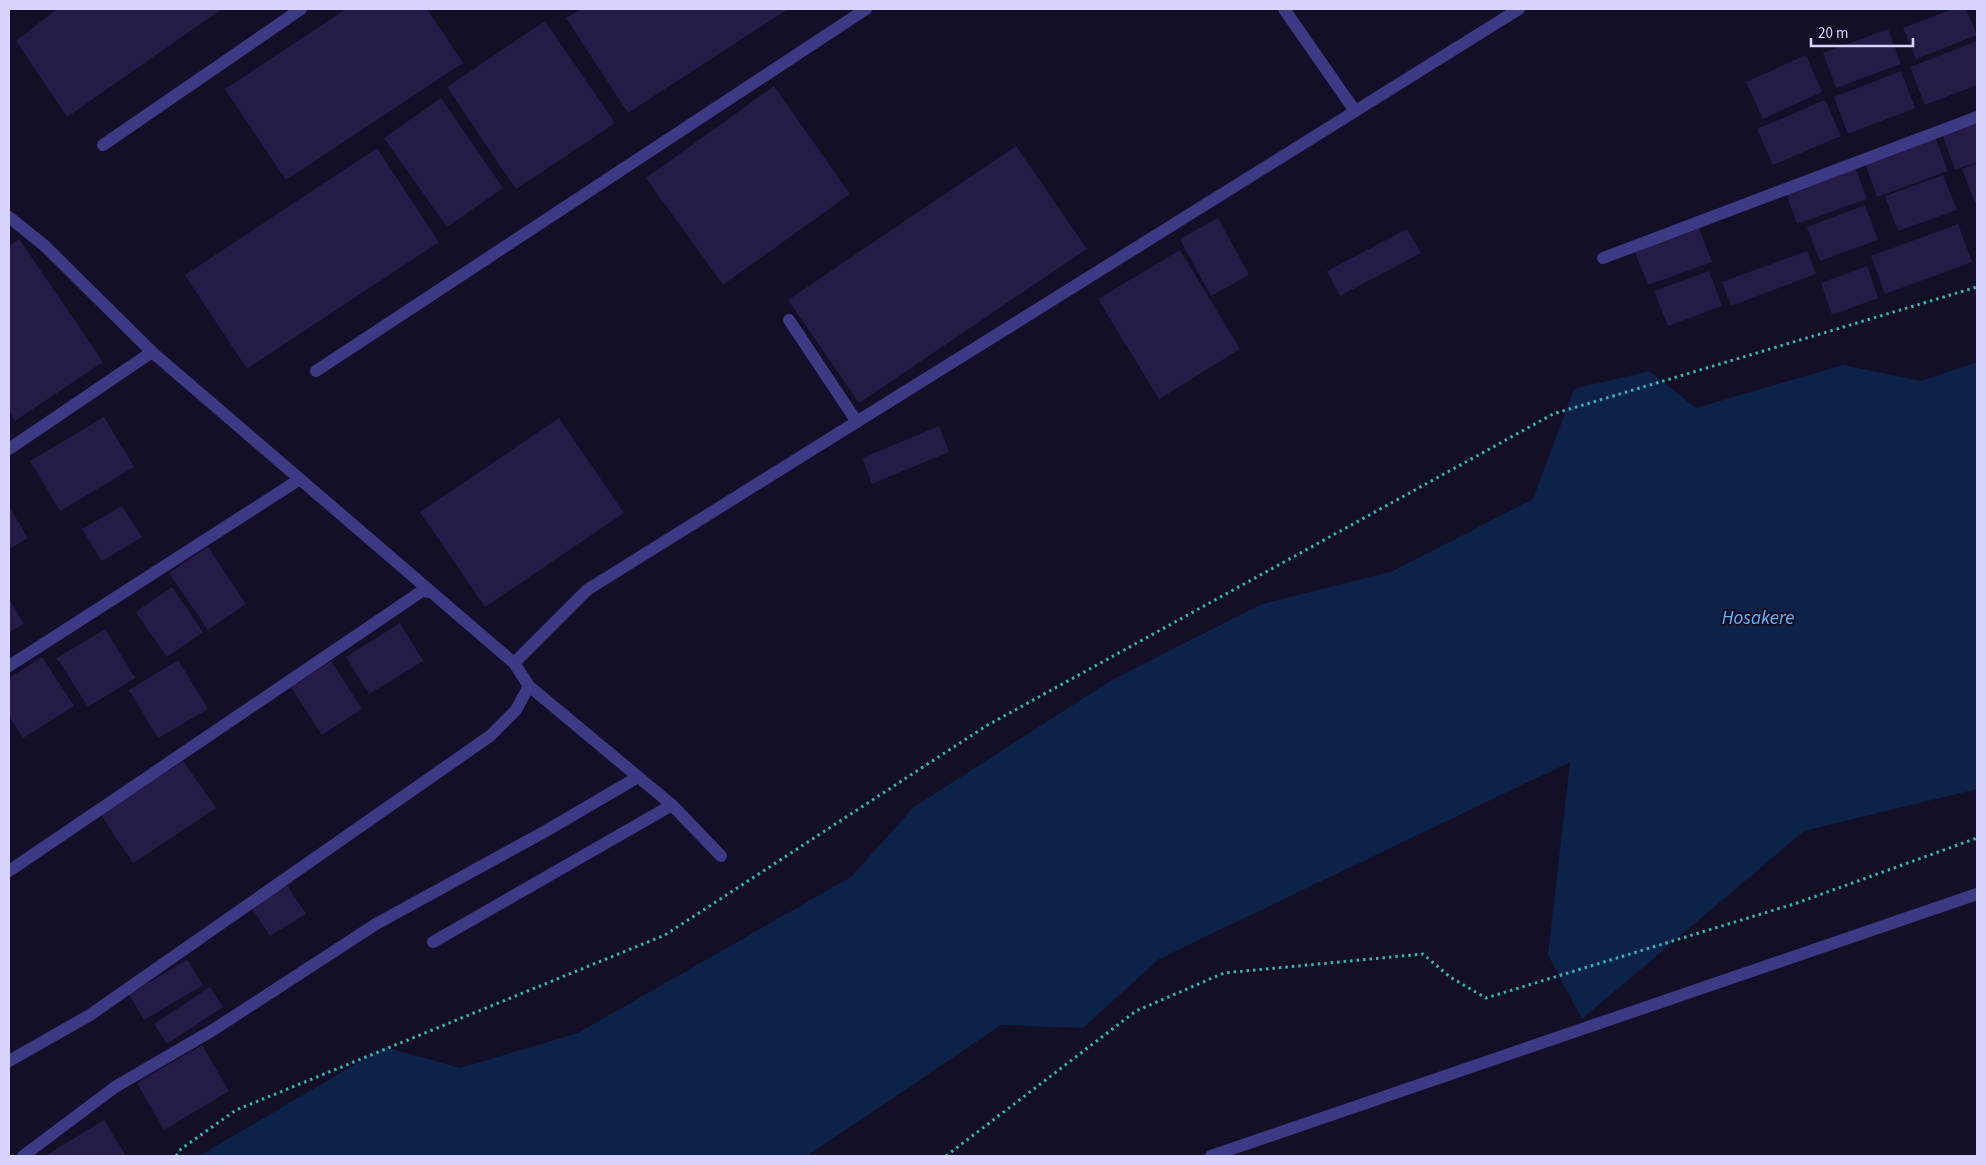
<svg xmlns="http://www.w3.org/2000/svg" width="1986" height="1165" font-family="'Source Sans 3',sans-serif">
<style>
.water{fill:#0c2248}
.building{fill:#241b47}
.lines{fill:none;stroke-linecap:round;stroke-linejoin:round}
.path{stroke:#2fb8b0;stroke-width:3;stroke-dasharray:2.5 4;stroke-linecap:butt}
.minor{stroke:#3d3a85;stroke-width:12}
.labels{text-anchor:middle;stroke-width:4.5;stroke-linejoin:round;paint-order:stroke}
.water-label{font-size:19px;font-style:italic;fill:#62b6ff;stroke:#130f26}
</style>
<rect width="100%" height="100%" fill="#130f26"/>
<!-- water -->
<polygon class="water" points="1977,362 1977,789 1804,831 1582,1019 1548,955 1570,762 1159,959 1083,1028 1001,1025 807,1156 199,1156 385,1047 460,1068 578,1033 851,877 914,807 1110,681 1262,604 1393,571 1533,499 1574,389 1649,371 1696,408 1843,365 1921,381"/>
<!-- building -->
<g class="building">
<polygon points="57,9 222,9 67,117 16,41"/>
<polygon points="346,9 427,9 463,63 286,180 225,89"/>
<polygon points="581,9 788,9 628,113 566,18"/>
<polygon points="1952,9 1966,9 1977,35 1916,59 1903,28"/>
<polygon points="545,21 615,123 516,189 447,87"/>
<polygon points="1888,29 1901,64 1836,88 1823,53"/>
<polygon points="1977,41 1977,85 1925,105 1910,67"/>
<polygon points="1806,55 1822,92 1763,119 1746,82"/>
<polygon points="1901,71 1915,108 1848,134 1834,97"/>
<polygon points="774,86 850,194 723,285 646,178"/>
<polygon points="441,98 503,188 447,227 384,138"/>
<polygon points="1825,100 1841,136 1773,165 1757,129"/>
<polygon points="1977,121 1977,162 1955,170 1942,134"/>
<polygon points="1935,137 1948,171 1877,197 1865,163"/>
<polygon points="1016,146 1087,249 859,403 788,300"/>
<polygon points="377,148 439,242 247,369 185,275"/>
<polygon points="1977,163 1977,202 1975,203 1962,169"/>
<polygon points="1855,167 1867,199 1797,224 1786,193"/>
<polygon points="1943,175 1957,210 1898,231 1885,196"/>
<polygon points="1865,205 1878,240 1820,261 1807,227"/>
<polygon points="1218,218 1249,275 1211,296 1180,239"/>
<polygon points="1958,224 1972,262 1885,294 1871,256"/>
<polygon points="1699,228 1712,262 1648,285 1635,252"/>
<polygon points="1407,229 1421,253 1340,296 1327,271"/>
<polygon points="19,239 103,362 15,421 9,411 9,246"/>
<polygon points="1180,250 1240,349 1159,399 1098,299"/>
<polygon points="1807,251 1816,274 1731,306 1722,282"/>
<polygon points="1867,266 1878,298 1832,315 1821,283"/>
<polygon points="1709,271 1722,306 1668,326 1654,291"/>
<polygon points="104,417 134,467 60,511 30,461"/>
<polygon points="559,418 624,513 485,607 420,512"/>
<polygon points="939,426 949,452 872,484 862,458"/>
<polygon points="9,506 28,538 9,549"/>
<polygon points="122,506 142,537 102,561 82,529"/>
<polygon points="208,547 246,604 208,630 169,573"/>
<polygon points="172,587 203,632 167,657 136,612"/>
<polygon points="9,599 24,624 9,632"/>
<polygon points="400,623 423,661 369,694 346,657"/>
<polygon points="105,629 135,678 88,707 57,658"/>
<polygon points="42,657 74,706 23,738 9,716 9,678"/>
<polygon points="178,660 208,709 158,738 129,690"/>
<polygon points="331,661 362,709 322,735 291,687"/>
<polygon points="183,761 216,808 133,863 101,815"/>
<polygon points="287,885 306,914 270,936 251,907"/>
<polygon points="187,960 203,985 144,1020 129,994"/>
<polygon points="210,987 223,1007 167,1044 154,1024"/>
<polygon points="202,1045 229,1091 164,1130 137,1083"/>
<polygon points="104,1120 126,1156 45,1156"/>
</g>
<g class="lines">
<!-- path -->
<g class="path">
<polyline points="176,1156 181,1149 236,1110 665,935 986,726 1553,414 1977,287"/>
<polyline points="946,1156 1136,1011 1224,973 1423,954 1450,977 1486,998 1797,903 1977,838"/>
</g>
<!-- minor -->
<g class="minor">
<polyline points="1284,9 1355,111"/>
<polyline points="103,145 301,9"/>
<polyline points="9,217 45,246 152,352 514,663 587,590 1519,9"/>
<polyline points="1603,258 1977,117"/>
<polyline points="789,320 857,422"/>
<polyline points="316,371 866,9"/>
<polyline points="9,449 152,352"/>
<polyline points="9,666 300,479"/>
<polyline points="529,686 672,805 721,856"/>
<polyline points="9,871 422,591 430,592"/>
<polyline points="433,942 672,805"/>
<polyline points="9,1061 90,1015 490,736 516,710 529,686 514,663"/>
<polyline points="23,1156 115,1087 213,1030 376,924 544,832 638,777"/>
<polyline points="1211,1156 1977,894"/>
</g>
</g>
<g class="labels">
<!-- water labels -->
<g class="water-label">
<text x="1758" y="624">Hosakere</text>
</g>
</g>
<!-- border -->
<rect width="1986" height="1165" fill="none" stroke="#d9d4ff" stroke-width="20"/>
<!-- scale -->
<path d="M1811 38v8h102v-8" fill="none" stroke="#d9d4ff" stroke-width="2.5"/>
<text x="1818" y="38" font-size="15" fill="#d9d4ff" stroke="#130f26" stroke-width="4" paint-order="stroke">20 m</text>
</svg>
